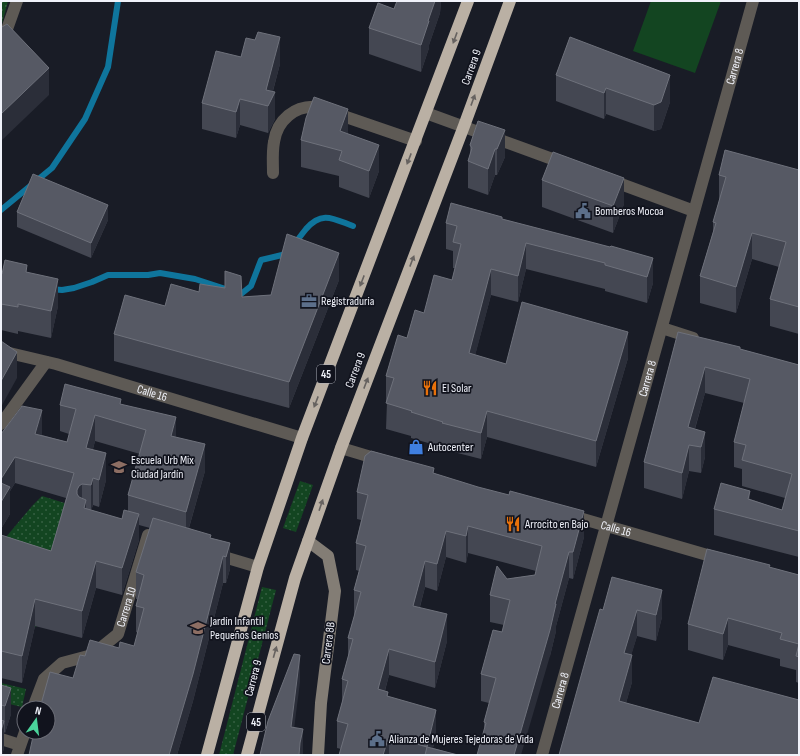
<svg xmlns="http://www.w3.org/2000/svg" width="800" height="756" font-family="'Sofia Sans Condensed',sans-serif">
<style>
.grass{fill:url(#grass-dots)}
.park{fill:#134521}
.lines{fill:none;stroke-linecap:round;stroke-linejoin:round}
.stream{stroke:#0f759c;stroke-width:6}
.street{stroke:#5e5a55;stroke-width:12}
.secondary{stroke:#837d75;stroke-width:12}
.highway{stroke:#bab0a4;stroke-width:12}
.wall{fill:#444752;fill-rule:evenodd}
.shaded-wall{fill:#2b2e39}
.building{fill:#565964;stroke:#6e717b}
.oneway{fill:#666260}
.labels{text-anchor:middle;stroke-width:3.5;stroke-linejoin:round;paint-order:stroke}
.shield{fill:#11131d;stroke:#adafb8;stroke-width:1}
.shield-label{font-size:11px;font-weight:bold;fill:#f0f2fa}
.street-label{font-size:12px;fill:#f0f2fa;stroke:#11131d}
.poi-label{font-size:12px;fill:#f0f2fa;stroke:#11131d;text-anchor:start}
</style>
<defs>
<pattern id="grass-dots" width="8" height="8" patternUnits="userSpaceOnUse"><rect width="8" height="8" fill="#134521"/><path d="M2 2h.1M6 6h.1" fill="none" stroke="#366042" stroke-width="1.8" stroke-linecap="round"/></pattern>
</defs>
<rect width="100%" height="100%" fill="#191c26"/>
<!-- grass -->
<g class="grass">
<polygon points="1,1 8,1 1,27"/>
<polygon points="300,481 313,485 296,532 283,528"/>
<polygon points="42,496 71,505 36,627 18,620 1,543 32,506"/>
<polygon points="262,587 276,590 233,755 219,755"/>
<polygon points="1,683 26,689 22,707 1,702"/>
</g>
<!-- park -->
<polygon class="park" points="651,1 721,1 695,73 633,51"/>
<g class="lines">
<!-- stream -->
<g class="stream">
<polyline points="1,210 52,168 85,119 108,67 118,1"/>
<path d="M295,244c3,-5 7,-10 11,-15 16,-19 28,-10 47,-3"/>
<polyline points="50,289 62,290 74,288 92,282 108,275 148,275 160,273 195,279 241,294 251,286 261,260 282,255 287,252"/>
</g>
<!-- street -->
<g class="street">
<polyline points="1,46 17,1"/>
<polyline points="426,113 566,164"/>
<path d="M273,173c0,-10 -1,-21 1,-31 3,-22 21,-37 43,-35l99,34"/>
<polyline points="610,180 694,211"/>
<polyline points="662,328 693,338"/>
<path id="s1" d="M1,351l55,13 246,74"/>
<polyline points="1,424 46,362"/>
<polyline points="341,448 381,460"/>
<path id="s2" d="M569,515l152,44"/>
<polyline points="214,554 258,567"/>
<path id="s3" d="M33,708l11,-29 18,-16 30,-8 26,-21 30,-99"/>
<polyline points="1,739 20,745"/>
<polyline points="17,755 25,732"/>
<path id="s4" d="M542,755l211,-754"/>
</g>
<!-- secondary -->
<polyline class="secondary" points="308,541 328,556 335,591 321,703 318,755"/>
<!-- highway -->
<g class="highway">
<polyline points="207,755 258,567 302,438 468,1"/>
<polyline points="247,755 295,578 341,448 464,126 510,1"/>
</g>
</g>
<!-- wall -->
<g class="wall">
<polygon points="397,1 441,1 440,13 429,45 429,48 421,72 369,54 369,28 394,9"/>
<polygon points="241,57 280,64 273,91 275,119 268,133 240,125 236,138 202,129 202,103"/>
<polygon points="556,75 670,102 661,129 654,131 606,114 604,119 556,101"/>
<polygon points="478,121 505,157 497,175 495,175 488,195 468,188 468,161 470,155 470,145"/>
<polygon points="348,134 379,171 369,198 339,187 339,176 301,167 301,140"/>
<polygon points="799,170 799,334 770,326 770,299 779,267 752,259 736,313 700,303 700,276 713,232 713,222 719,202 719,175"/>
<polygon points="542,180 624,204 613,233 542,207"/>
<polygon points="17,212 108,220 91,258 17,227"/>
<polygon points="502,220 653,258 653,283 647,303 605,291 605,289 526,269 518,302 491,295 475,355 506,364 628,358 596,467 487,437 481,459 442,449 442,447 411,438 411,436 386,429 387,402 386,402 386,376 407,338 424,313 452,280 455,268 453,268 453,251 446,249 446,223"/>
<polygon points="27,272 58,306 51,338 18,331 18,334 1,330 1,274"/>
<polygon points="339,280 289,408 114,361 114,334 165,306 199,292 242,297 271,295"/>
<polygon points="678,332 799,365 799,557 714,535 714,509 750,499 782,510 785,498 742,486 742,469 734,467 734,442 744,403 705,393 695,429 705,457 701,473 689,471 682,499 644,488 644,462"/>
<path d="M121,404l55,33 29,34 -16,57 22,10 19,5v26l-4,14h-3l-30,118 -16,54h-148l44,-77 12,-22 34,-8 15,-2 4,-13 -2,-1v-26l2,-7h-2v-27l14,-44 -11,-3v15l-17,55 -26,-7 -14,50 -47,-12 -13,57 -21,-5v-143l50,16 15,-53 -51,-15 -5,8v23l-9,15v-95l41,1 25,7 2,-8 -9,-3v-26zM95,441l45,13 -12,41v16l-6,8 -31,-9 2,-5 6,2 7,-27 -13,-31z"/>
<polygon points="434,473 584,537 573,579 569,578 556,626 556,631 550,656 484,728 484,722 489,703 481,701 481,674 502,632 504,625 490,622 490,595 507,579 535,575 536,571 468,553 466,563 446,557 437,591 425,587 420,607 447,641 435,688 389,675 385,691 388,696 436,736 433,748 458,755 339,755 341,749 337,748 337,721 342,703 342,679 348,657 348,638 354,617 354,590 359,571 356,570 356,543 361,520 357,519 357,492"/>
<polygon points="770,568 799,575 799,683 796,682 796,670 780,666 780,659 728,645 723,660 688,650 688,624"/>
<polygon points="612,577 662,617 656,641 637,636 631,655 632,682 626,703 699,723 559,755 603,610"/>
<polygon points="1,685 11,714 5,733 4,732 4,748 2,755 1,755"/>
</g>
<!-- shaded-wall -->
<g class="shaded-wall">
<polygon points="435,1 441,1 440,13 429,45 429,48 421,72 421,45 428,21"/>
<polygon points="280,37 280,64 269,105 275,92 275,119 268,133 268,106 266,90"/>
<polygon points="49,68 49,95 1,141 1,114"/>
<polygon points="670,75 670,102 661,129 654,131 654,105"/>
<polygon points="606,88 606,114 604,119 604,93"/>
<polygon points="240,99 240,125 236,138 236,112"/>
<polygon points="348,109 348,136 340,131"/>
<polygon points="505,130 505,157 497,175 497,149"/>
<polygon points="379,145 379,171 369,198 369,171"/>
<polygon points="495,149 495,175 488,195 488,169"/>
<polygon points="624,178 624,204 613,233 613,206"/>
<polygon points="108,205 108,220 91,258 91,243"/>
<polygon points="752,233 752,259 736,313 736,287"/>
<polygon points="526,243 526,269 518,302 518,276"/>
<polygon points="339,253 339,280 289,408 289,382"/>
<polygon points="653,258 653,283 647,303 647,277"/>
<polygon points="491,269 491,295 469,379 469,353"/>
<polygon points="58,279 58,306 51,338 51,311"/>
<polygon points="628,332 628,358 596,467 596,441"/>
<polygon points="17,352 17,378 1,407 1,381"/>
<polygon points="705,367 705,393 690,445 689,445 689,471 682,499 682,473 688,427"/>
<polygon points="42,410 42,436 35,434"/>
<polygon points="487,411 487,437 481,459 481,433"/>
<polygon points="95,415 95,441 86,474 86,448"/>
<polygon points="176,417 176,443 171,436"/>
<polygon points="705,432 705,457 701,473 701,447"/>
<polygon points="205,444 205,471 186,538 186,512"/>
<polygon points="106,453 106,480 99,507 99,480"/>
<polygon points="15,457 15,483 10,491 10,514 1,529 1,479"/>
<polygon points="93,478 93,505 91,512 91,485"/>
<polygon points="82,484 82,511 79,512 77,490 79,486"/>
<polygon points="750,491 750,517 748,499"/>
<polygon points="86,500 86,526 84,508"/>
<polygon points="584,511 584,537 573,579 573,552"/>
<polygon points="139,514 139,540 122,595 122,568"/>
<polygon points="468,526 468,553 466,563 466,536"/>
<polygon points="446,531 446,557 437,591 437,564"/>
<polygon points="230,543 230,569 226,583 226,557"/>
<polygon points="569,552 569,578 556,626 556,631 550,656 521,755 514,755"/>
<polygon points="223,556 223,583 193,701 177,755 169,755"/>
<polygon points="96,561 96,588 82,638 82,611"/>
<polygon points="425,561 425,587 413,632 413,606"/>
<polygon points="662,590 662,617 656,641 656,615"/>
<polygon points="35,599 35,626 22,683 22,656"/>
<polygon points="637,610 637,636 624,680 624,653"/>
<polygon points="447,614 447,641 435,688 435,662"/>
<polygon points="728,618 728,645 723,660 723,634"/>
<polygon points="389,649 389,675 378,716 378,689"/>
<polygon points="300,655 300,682 291,753 291,727"/>
<polygon points="632,655 632,682 619,728 619,701"/>
<polygon points="11,688 11,714 5,733 5,706"/>
<polygon points="436,710 436,736 431,755 427,747"/>
<polygon points="4,721 4,748 2,755 1,755 1,731"/>
<polygon points="303,729 303,755 299,755 300,743"/>
<polygon points="389,736 389,755 383,755"/>
</g>
<!-- building -->
<g class="building">
<polygon points="397,1 435,1 428,21 429,21 421,45 369,28 378,3 394,9"/>
<polygon points="7,24 49,68 1,114 1,27 2,27"/>
<polygon points="258,32 280,37 266,90 275,92 268,106 240,99 236,112 202,103 216,51 241,57 246,38 255,40"/>
<polygon points="570,37 670,75 661,102 654,105 606,88 604,93 556,75"/>
<polygon points="314,97 348,109 340,131 379,145 369,171 339,160 342,151 301,140 306,118"/>
<polygon points="478,121 505,130 497,149 495,149 488,169 468,161 472,148 470,145"/>
<polygon points="725,150 799,170 799,307 770,299 786,242 752,233 736,287 700,276 716,223 713,222 726,177 719,175"/>
<polygon points="553,152 624,178 613,206 542,180"/>
<polygon points="33,174 108,205 91,243 17,212"/>
<polygon points="451,203 502,217 502,219 610,247 611,246 653,258 647,277 605,265 605,263 526,243 518,276 491,269 469,353 506,364 522,302 628,332 596,441 487,411 481,433 442,423 443,422 411,412 412,411 386,403 394,378 386,376 398,335 407,338 415,310 424,313 434,275 452,280 461,244 453,242 457,226 446,223"/>
<polygon points="287,234 339,253 289,382 114,334 125,295 165,306 171,284 199,292 200,284 225,288 225,271 241,276 242,297 271,295"/>
<polygon points="5,260 27,265 26,272 58,279 51,311 18,304 18,307 1,304 1,274 2,274"/>
<polygon points="678,332 740,347 740,349 799,365 799,531 714,509 721,483 750,491 748,499 782,510 792,474 742,460 746,445 734,442 750,379 705,367 688,427 705,432 701,447 689,445 682,473 644,462"/>
<polygon points="1,341 17,352 1,381"/>
<polygon points="65,384 121,399 120,404 176,417 171,436 205,444 186,512 128,495 146,430 95,415 86,448 106,453 99,480 93,478 91,485 82,484 79,486 77,490 77,494 79,497 86,500 84,508 122,519 124,510 139,514 122,568 96,561 82,611 35,599 22,656 1,651 1,564 2,562 1,561 1,535 51,551 74,473 15,457 1,479 1,434 22,406 42,410 35,434 67,442 76,409 60,405"/>
<polygon points="371,451 434,468 433,473 478,487 509,495 510,491 584,511 573,552 569,552 555,604 556,604 550,630 514,755 477,755 486,723 484,722 496,678 481,674 493,630 502,632 510,600 490,595 497,566 507,579 535,575 542,546 468,526 466,536 446,531 437,564 425,561 413,606 447,614 435,662 389,649 378,689 388,692 387,696 436,710 427,747 389,736 383,755 339,755 348,724 337,721 348,681 342,679 353,639 348,638 361,592 354,590 366,546 356,543 368,495 357,492 365,456"/>
<polygon points="1,483 10,487 1,502"/>
<polygon points="153,518 211,535 210,538 230,543 226,557 223,556 193,674 169,755 29,755 34,732 48,732 48,708 40,708 50,672 73,678 80,655 85,656 90,640 119,648 120,642 134,646 144,608 136,606 144,575 136,572"/>
<polygon points="707,549 770,565 769,567 799,575 799,657 796,656 799,644 780,639 782,633 728,618 723,634 688,624"/>
<polygon points="612,577 662,590 656,615 637,610 624,653 632,655 619,701 699,723 713,677 799,700 799,755 559,755 590,644 600,609 603,610"/>
<polygon points="294,654 300,655 291,727 303,729 300,743 299,755 260,755 268,721"/>
<polygon points="1,685 11,688 5,706 1,705"/>
<polygon points="1,720 4,721 1,731"/>
<polygon points="427,747 458,755 425,755"/>
</g>
<!-- one-way arrows -->
<defs><path id="oneway-solid" d="M-6-.8H1V-3.2L6.5 0L1 3.2V.8H-6Z"/></defs>
<g class="oneway">
<use href="#oneway-solid" transform="translate(455 38) rotate(110)"/>
<use href="#oneway-solid" transform="translate(473 100) rotate(-70)"/>
<use href="#oneway-solid" transform="translate(409 159) rotate(111)"/>
<use href="#oneway-solid" transform="translate(412 261) rotate(-69)"/>
<use href="#oneway-solid" transform="translate(362 281) rotate(111)"/>
<use href="#oneway-solid" transform="translate(366 383) rotate(-69)"/>
<use href="#oneway-solid" transform="translate(316 402) rotate(111)"/>
<use href="#oneway-solid" transform="translate(321 505) rotate(-71)"/>
<use href="#oneway-solid" transform="translate(275 652) rotate(-74)"/>
</g>
<!-- icons -->
<defs>
<symbol id="civic-bare" viewBox="-9 -9 18 18"><path d="M-.6-6.5H3V-4.5H.6V-3L4-1V1h2V6H-6V1h2V-1L-.6-3ZM-1.2 2.5V6h2.4V2.5Z" fill="#5c6f8a" stroke="#11131d" stroke-width="2.5" paint-order="stroke"/></symbol>
<symbol id="office-bare" viewBox="-9 -9 18 18"><path d="M-6-3h4V-5.5h4V-3h4V5H-6ZM-1-4.5V-3h2v-1.5ZM-6 0V1H6V0Z" fill="#5c6f8a" stroke="#11131d" stroke-width="2.5" paint-order="stroke"/></symbol>
<symbol id="restaurant-bare" viewBox="-9 -9 18 18"><path d="M-5-6h1v4h1v-4h1v4h1v-4h1v5L-1.5 .5V6h-2V.5L-5-1ZM5-6V6H3V1.5H1.5Q1.5-4 5-6Z" fill="#e8710a" stroke="#11131d" stroke-width="2.5" paint-order="stroke"/></symbol>
<symbol id="shop-bare" viewBox="-9 -9 18 18"><path d="M-5-2.5h2.3a2.7 3.5 0 0 1 5.4 0H5L5.5 6h-11ZM-1.5-2.5h3a1.5 2.3 0 0 0-3 0Z" fill="#3f7fe0" stroke="#11131d" stroke-width="2.5" paint-order="stroke"/></symbol>
<symbol id="school-bare" viewBox="-9 -9 18 18"><path d="M0-5L7-2L0 1L-7-2ZM-4 1L0 2.5L4 1V4Q0 6-4 4Z" fill="#8d6e63" stroke="#11131d" stroke-width="2.5" paint-order="stroke"/></symbol>
</defs>
<g fill-rule="evenodd">
<use href="#civic-bare" x="572" y="200" width="22" height="22"/>
<use href="#office-bare" x="298" y="290" width="22" height="22"/>
<use href="#restaurant-bare" x="419" y="377" width="22" height="22"/>
<use href="#shop-bare" x="405" y="436" width="22" height="22"/>
<use href="#school-bare" x="108" y="456" width="22" height="22"/>
<use href="#restaurant-bare" x="502" y="513" width="22" height="22"/>
<use href="#school-bare" x="187" y="617" width="22" height="22"/>
<use href="#civic-bare" x="366" y="728" width="22" height="22"/>
</g>
<g class="labels">
<!-- shield labels -->
<g class="shield">
<rect x="317" y="365" width="18" height="18" rx="3"/>
<rect x="247" y="713" width="18" height="18" rx="3"/>
</g>
<g class="shield-label">
<text x="326" y="378">45</text>
<text x="256" y="726">45</text>
</g>
<!-- street labels -->
<g class="street-label">
<text dy="4" stroke="none"><textPath href="#s4" startOffset="715">Carrera 8</textPath></text>
<text transform="translate(471 67) rotate(-70)" y="4">Carrera 9</text>
<text transform="translate(355 370) rotate(-69)" y="4">Carrera 9</text>
<text dy="4" stroke="none"><textPath href="#s4" startOffset="391">Carrera 8</textPath></text>
<text dy="4" stroke="none"><textPath href="#s1" startOffset="157">Calle 16</textPath></text>
<text dy="4" stroke="none"><textPath href="#s2" startOffset="49">Calle 16</textPath></text>
<text dy="4" stroke="none"><textPath href="#s3" startOffset="148">Carrera 10</textPath></text>
<text transform="translate(328 643) rotate(-83)" y="4">Carrera 8B</text>
<text transform="translate(253 678) rotate(-75)" y="4">Carrera 9</text>
<text dy="4" stroke="none"><textPath href="#s4" startOffset="67">Carrera 8</textPath></text>
</g>
<!-- poi labels -->
<g class="poi-label">
<text x="595" y="215">Bomberos Mocoa</text>
<text x="321" y="305">Registraduria</text>
<text x="442" y="392">El Solar</text>
<text x="428" y="451">Autocenter</text>
<text x="131" y="464">Escuela Urb Mix<tspan x="131" dy="14">Ciudad Jardín</tspan></text>
<text x="525" y="528">Arrocito en Bajo</text>
<text x="210" y="625">Jardín Infantil<tspan x="210" dy="14">Pequeños Genios</tspan></text>
<text x="389" y="743">Alianza de Mujeres Tejedoras de Vida</text>
</g>
</g>
<!-- border -->
<rect width="800" height="756" fill="none" stroke="#f0f2fa" stroke-width="4"/>
<!-- north arrow -->
<g transform="translate(36 720) rotate(14)"><circle r="19" fill="#11131d" stroke="#6a6c75"/>
<path d="M0-3L7 15L0 10L-7 15Z" fill="#4bd49b"/>
<text y="-6" font-size="11" font-weight="bold" text-anchor="middle" fill="#f0f2fa">N</text>
</g>
</svg>
